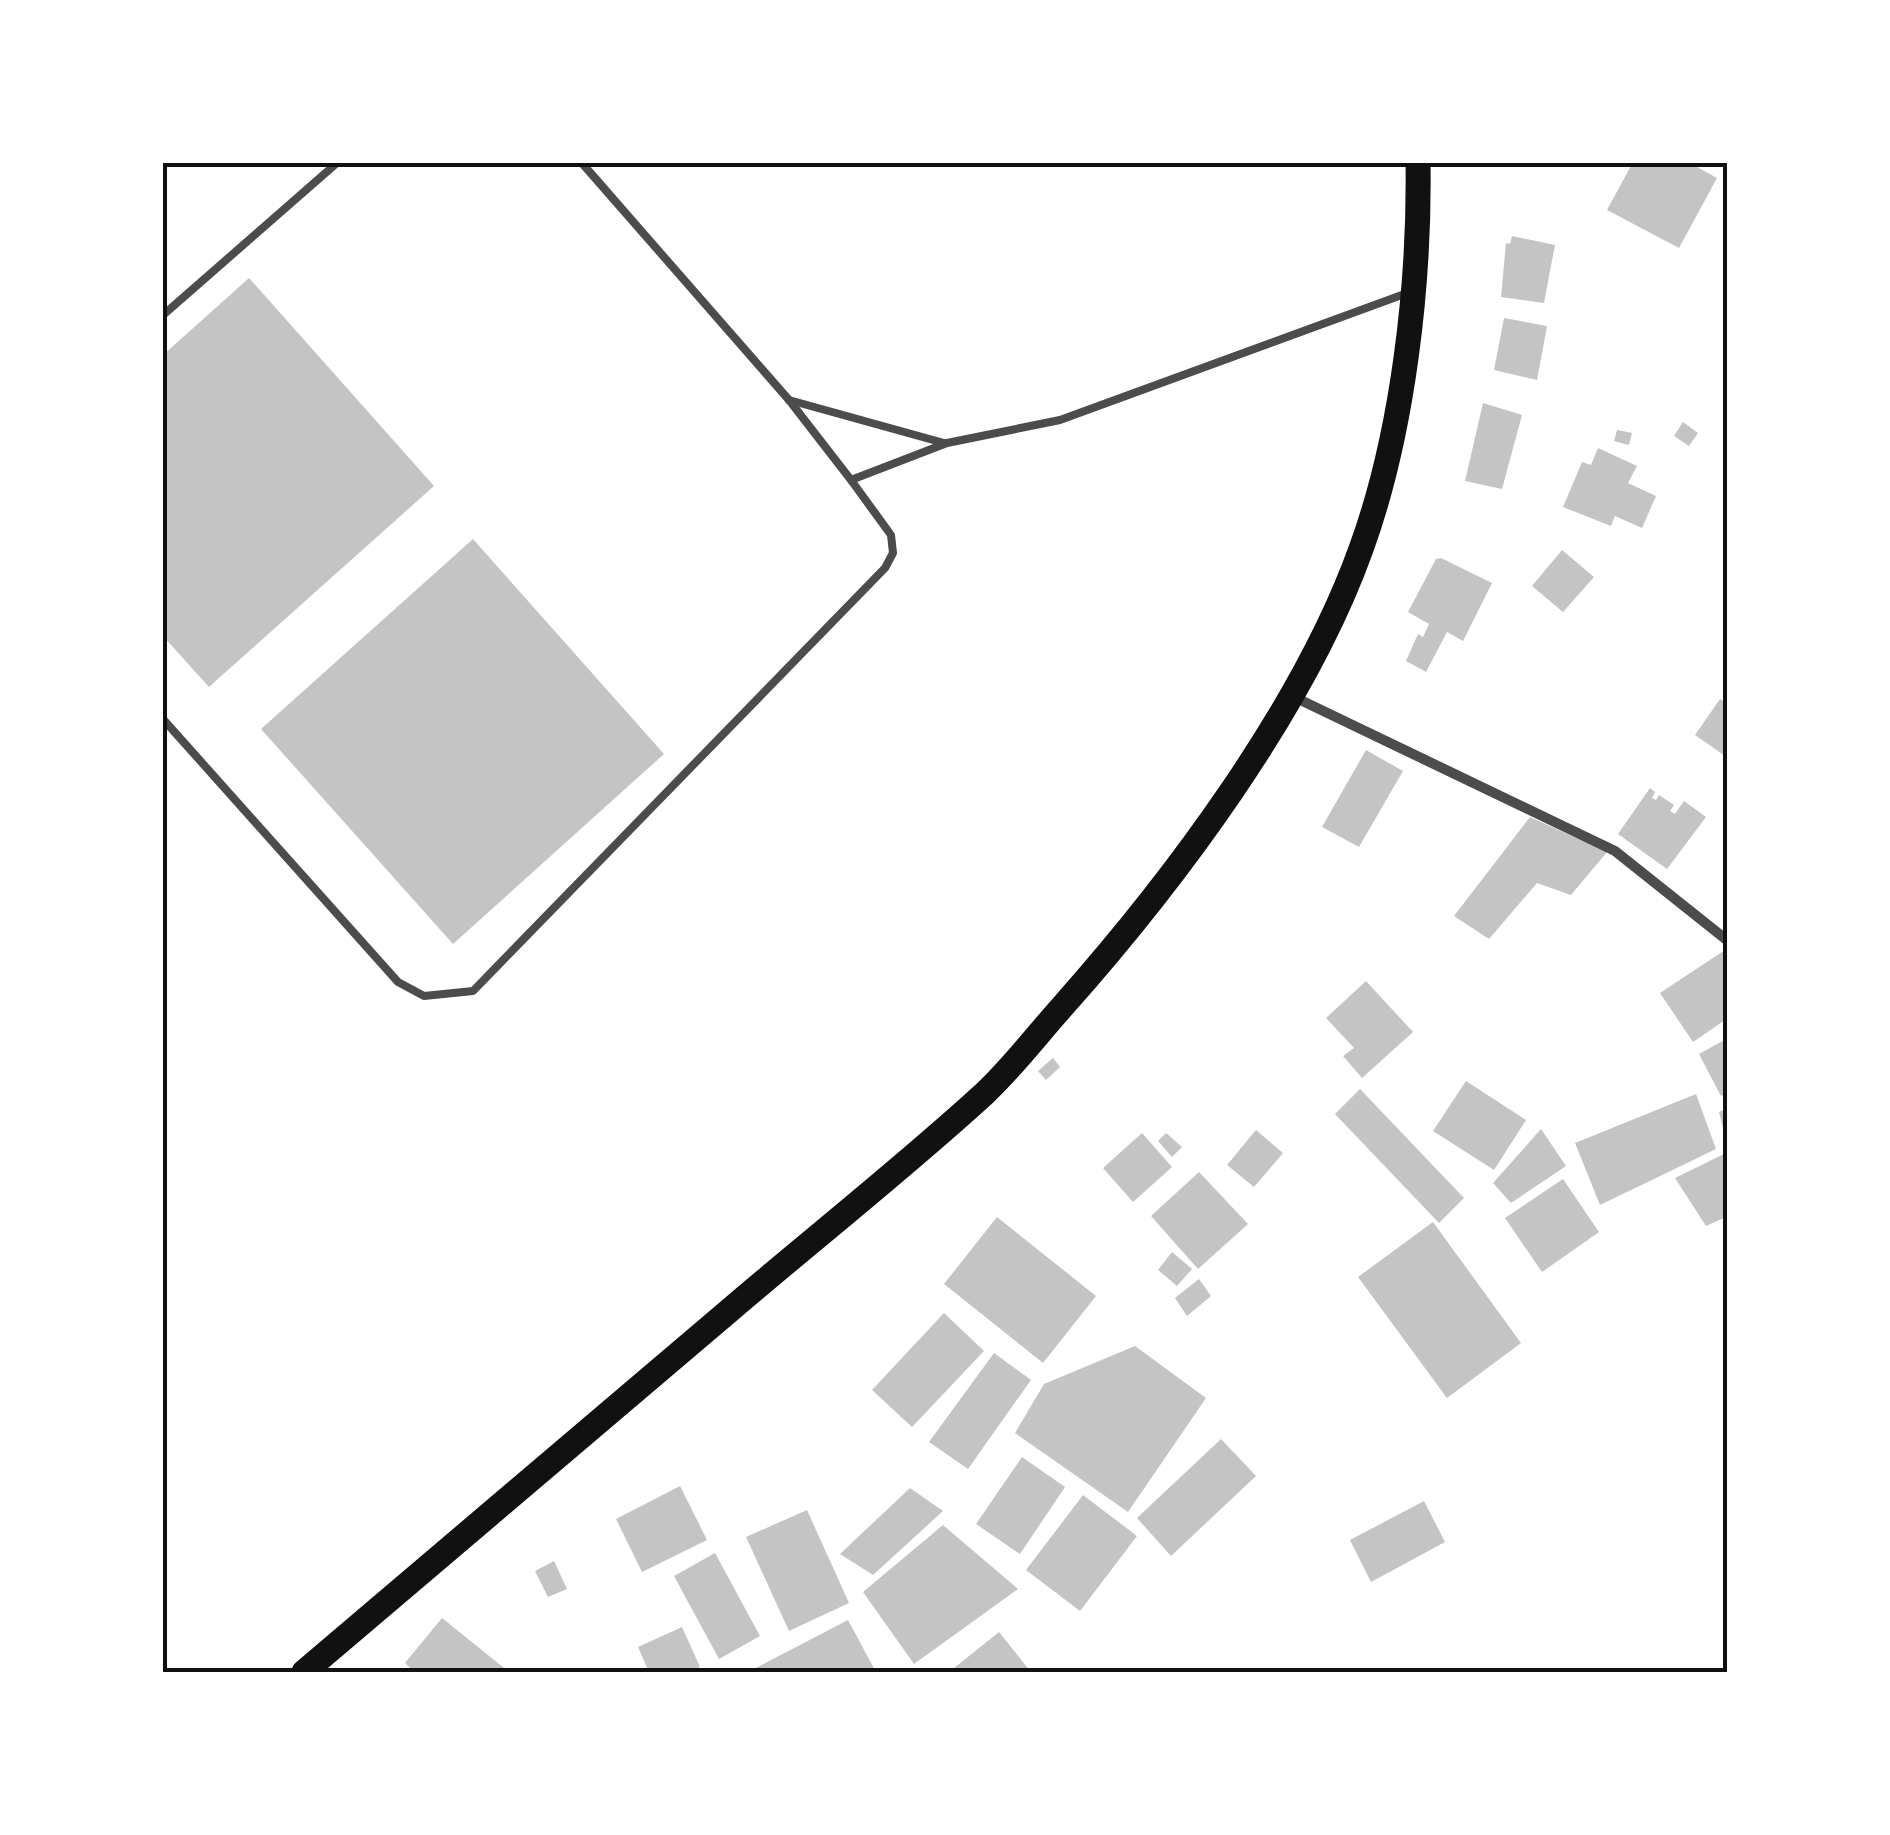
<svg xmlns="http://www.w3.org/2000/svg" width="1890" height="1835" font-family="'Times New Roman',serif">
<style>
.building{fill:#c4c4c4}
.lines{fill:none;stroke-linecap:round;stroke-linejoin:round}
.service{stroke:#4c4c4c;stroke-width:8}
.minor{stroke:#4c4c4c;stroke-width:10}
.primary{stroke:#111;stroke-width:25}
.neatline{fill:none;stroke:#111;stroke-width:4}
</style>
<rect width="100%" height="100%" fill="#fff"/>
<!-- building -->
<g class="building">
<polygon points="1633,162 1688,162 1717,178 1679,248 1607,210"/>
<polygon points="1512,236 1555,245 1544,303 1501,297 1506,243 1510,244"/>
<polygon points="249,278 434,486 209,687 162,635 162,356"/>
<polygon points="1504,318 1547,326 1537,380 1494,370"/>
<polygon points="1483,403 1522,415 1502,489 1465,481"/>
<polygon points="1683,422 1698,433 1689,446 1674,436"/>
<polygon points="1617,430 1632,433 1629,445 1614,441"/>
<polygon points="1598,448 1637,466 1628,483 1656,496 1642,528 1615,516 1611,526 1563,507 1582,462 1591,465"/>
<polygon points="473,539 664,754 453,944 261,729"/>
<polygon points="1562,550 1594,577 1563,612 1532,586"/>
<polygon points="1441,558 1492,583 1463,641 1447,632 1426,672 1406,661 1418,634 1423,637 1429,624 1408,612 1436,559"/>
<polygon points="1720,699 1728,704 1728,758 1695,735"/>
<polygon points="1366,750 1403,771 1359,847 1322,827"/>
<polygon points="1650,788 1655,792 1652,798 1656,800 1659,795 1674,805 1670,811 1675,814 1684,801 1706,817 1667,869 1618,834"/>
<polygon points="1530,817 1607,852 1571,895 1537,883 1489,939 1454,916"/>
<polygon points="1728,948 1728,1018 1693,1042 1660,993"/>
<polygon points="1366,981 1413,1032 1362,1078 1343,1056 1354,1048 1326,1018"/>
<polygon points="1728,1038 1728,1093 1721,1096 1699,1054"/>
<polygon points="1053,1058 1060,1067 1046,1080 1038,1071"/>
<polygon points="1466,1081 1526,1120 1494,1170 1433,1131"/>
<polygon points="1360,1089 1464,1198 1439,1223 1335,1114"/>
<polygon points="1696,1094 1716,1149 1600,1205 1575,1143"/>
<polygon points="1728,1108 1728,1141 1726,1141 1719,1112"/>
<polygon points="1541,1129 1566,1166 1511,1203 1493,1183"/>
<polygon points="1256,1130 1283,1153 1254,1187 1227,1165"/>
<polygon points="1142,1133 1172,1167 1133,1202 1103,1168"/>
<polygon points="1166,1133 1182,1147 1172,1157 1158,1141"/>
<polygon points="1728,1152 1728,1216 1706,1226 1675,1178"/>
<polygon points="1199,1172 1248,1224 1198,1269 1151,1216"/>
<polygon points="1563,1179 1599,1232 1542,1272 1505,1218"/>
<polygon points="997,1217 1096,1296 1043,1363 944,1284"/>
<polygon points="1433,1222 1521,1343 1447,1398 1358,1277"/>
<polygon points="1172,1252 1192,1269 1177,1286 1158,1270"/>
<polygon points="1199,1279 1211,1296 1187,1316 1175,1298"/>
<polygon points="944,1313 984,1351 912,1427 872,1390"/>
<polygon points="1135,1346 1206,1398 1128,1512 1015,1433 1044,1384"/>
<polygon points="994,1353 1031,1380 968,1469 929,1442"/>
<polygon points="1221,1439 1256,1476 1171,1556 1137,1518"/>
<polygon points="1022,1457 1065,1487 1020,1554 976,1524"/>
<polygon points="680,1486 707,1540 642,1572 616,1519"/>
<polygon points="910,1488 943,1511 873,1575 840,1554"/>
<polygon points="1083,1495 1137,1536 1080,1611 1026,1570"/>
<polygon points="1424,1501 1445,1542 1371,1582 1350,1540"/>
<polygon points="807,1510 849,1603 789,1631 746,1537"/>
<polygon points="943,1525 1018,1589 914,1664 863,1592"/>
<polygon points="715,1553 760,1636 719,1659 674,1576"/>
<polygon points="554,1561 567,1589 548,1597 535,1571"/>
<polygon points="442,1618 509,1672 414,1672 405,1663"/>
<polygon points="848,1620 876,1672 748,1672"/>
<polygon points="682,1627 700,1667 687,1672 649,1672 638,1647"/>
<polygon points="999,1632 1031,1672 949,1672"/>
</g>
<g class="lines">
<!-- service -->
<g class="service">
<polyline points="162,316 338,162"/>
<polyline points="789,400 944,443"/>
<polyline points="851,480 947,443 1060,420 1410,292"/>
<polyline points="162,718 398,982 424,996 473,991 885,568 893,553 891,535 851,480 789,400 581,162"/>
</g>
<!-- minor -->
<polyline class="minor" points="1290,695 1615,851 1728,941"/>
<!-- primary -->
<path class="primary" d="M304,1672c142,-120 284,-241 426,-362 84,-72 172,-141 254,-216 28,-26 52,-58 78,-87 112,-126 242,-299 299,-458 42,-115 59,-265 57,-387"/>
</g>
<!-- border -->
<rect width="1890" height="1835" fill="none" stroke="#ffffff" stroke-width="330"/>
<rect x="165" y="165" width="1560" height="1505" class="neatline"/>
</svg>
